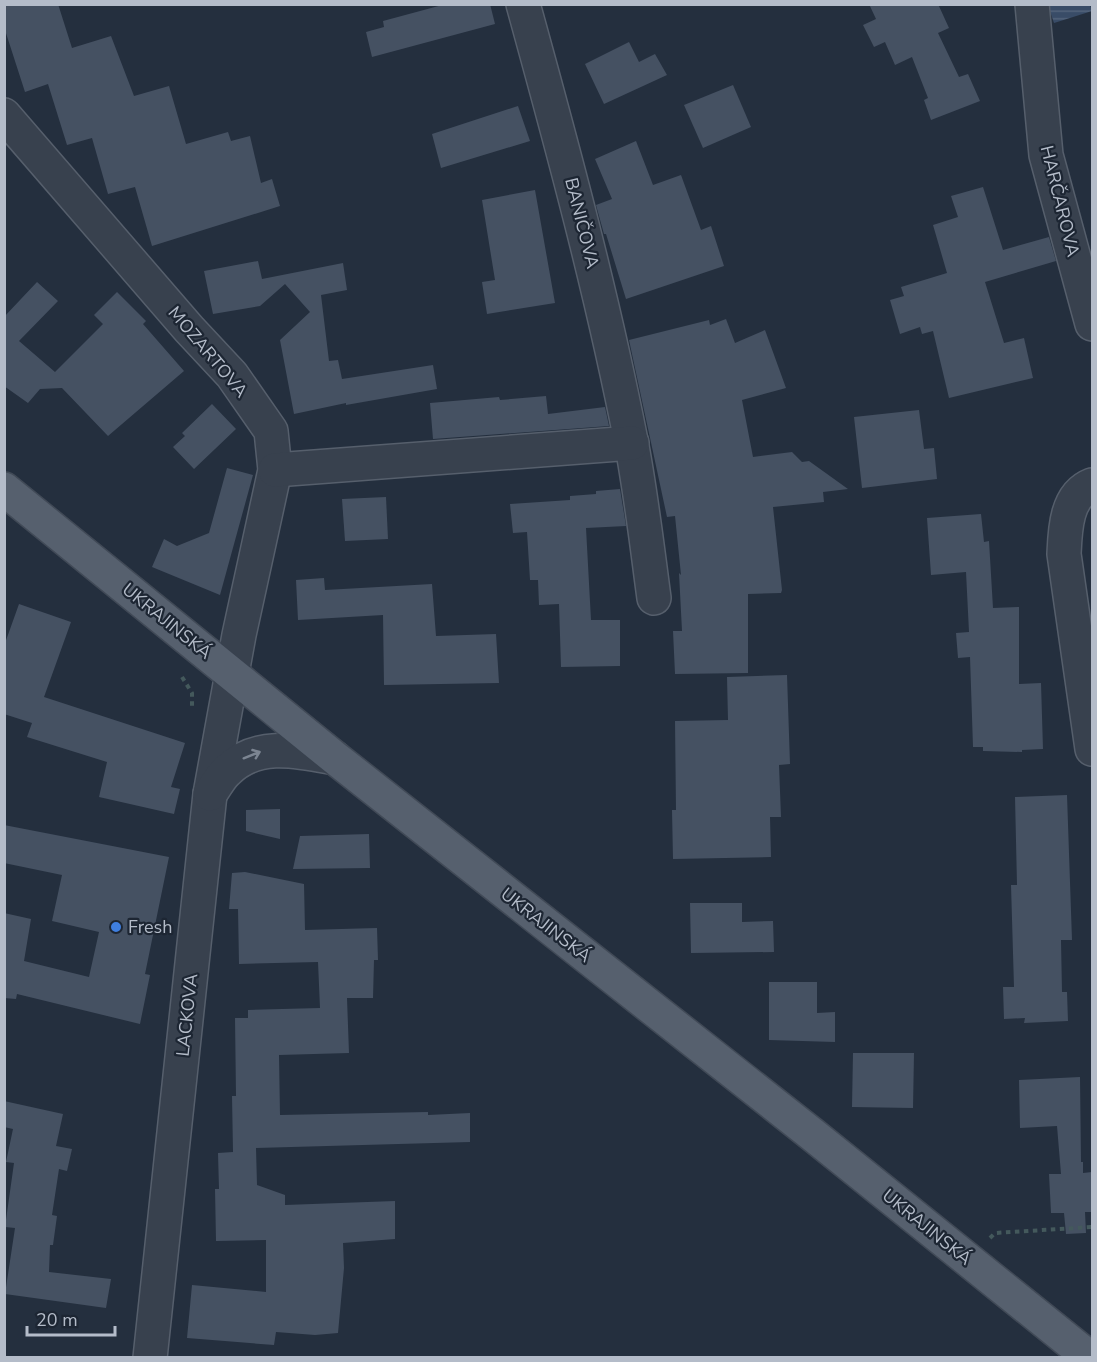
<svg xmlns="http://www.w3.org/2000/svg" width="1097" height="1362" font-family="'Nunito Sans',sans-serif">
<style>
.water{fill:url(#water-rules)}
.building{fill:#455162}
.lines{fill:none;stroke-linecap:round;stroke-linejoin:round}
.minor-casing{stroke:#565f6c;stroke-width:36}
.major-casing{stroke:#414a57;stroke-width:36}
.path{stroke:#44595c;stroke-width:4;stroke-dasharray:4.5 4.5;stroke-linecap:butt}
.minor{stroke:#38414e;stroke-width:33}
.major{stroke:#56606e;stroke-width:33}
.oneway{stroke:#7c8592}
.shop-dot{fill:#3f7fe0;stroke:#1d2633;stroke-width:2}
.labels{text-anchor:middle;stroke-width:4.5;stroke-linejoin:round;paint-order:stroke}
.street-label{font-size:18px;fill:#b4bcc9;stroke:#1d2633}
.poi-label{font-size:18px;fill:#b4bcc9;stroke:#1d2633;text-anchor:start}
</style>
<defs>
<pattern id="water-rules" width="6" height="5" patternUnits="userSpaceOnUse" patternTransform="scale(1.5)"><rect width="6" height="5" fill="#394c67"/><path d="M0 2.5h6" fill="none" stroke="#53647b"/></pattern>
</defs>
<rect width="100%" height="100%" fill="#242f3e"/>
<!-- water -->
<polygon class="water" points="1048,5 1090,5 1092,11 1054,23"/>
<!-- building -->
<g class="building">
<polygon points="4,4 58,4 72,48 111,36 134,96 169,86 186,144 228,132 231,141 250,136 261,183 272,179 280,206 152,246 135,187 108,194 92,138 67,145 48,84 25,92 4,27"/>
<polygon points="446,4 490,4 495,24 372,57 366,32 384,27 383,21"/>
<polygon points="869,4 938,4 949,28 938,33 959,77 968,74 980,101 931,120 924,100 928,98 912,57 895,65 885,42 874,47 863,25 876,19"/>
<polygon points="629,42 639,62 655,54 667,75 604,104 585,64"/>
<polygon points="733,85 751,127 703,148 684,105"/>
<polygon points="518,106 530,141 441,168 432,134"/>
<polygon points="636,141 653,185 681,175 701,230 711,226 724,266 626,299 606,234 604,234 596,205 612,199 595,159"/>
<polygon points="983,187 1003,250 1049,237 1056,261 985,282 1004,343 1024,338 1033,378 949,398 933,331 922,334 920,327 900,334 890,300 904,296 901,287 947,273 933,225 958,217 951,196"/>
<polygon points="535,190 555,303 487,314 482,282 495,280 482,200"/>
<polygon points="258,261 262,279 343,263 347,290 321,295 329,361 338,360 342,379 433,365 437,389 346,405 346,403 294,414 280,340 310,312 285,284 260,306 213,314 204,271"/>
<polygon points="37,282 58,301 19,341 55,372 103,324 94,315 117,292 146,321 143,324 184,371 108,436 62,388 40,389 28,403 4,386 4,317"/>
<polygon points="726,319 735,343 765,330 786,388 742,400 753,457 792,452 802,462 809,461 848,489 823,492 824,502 773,507 782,590 781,593 748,594 748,673 675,674 673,631 682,631 679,573 681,575 675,516 667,517 629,340 709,320 710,325"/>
<polygon points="546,396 548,414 605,407 609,426 433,439 430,403 499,397 500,400"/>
<polygon points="212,404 236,429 194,469 173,447 185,436 182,433"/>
<polygon points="919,410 924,449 934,448 937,479 862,488 854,417"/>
<polygon points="227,468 253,475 220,595 152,567 164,539 177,546 209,533"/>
<polygon points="620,489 626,526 586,528 591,620 620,620 620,666 561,667 559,604 539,605 538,580 530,580 527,532 513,533 510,504 570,500 570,496 596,494 596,491"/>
<polygon points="386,497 388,539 345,541 342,499"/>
<polygon points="981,514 984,542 989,541 993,608 1019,607 1019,684 1041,683 1043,749 1022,750 1022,752 983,751 983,747 973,747 970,657 958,658 956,633 969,632 966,572 931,575 927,518"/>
<polygon points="324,578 325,590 432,584 436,636 496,634 499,683 384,685 383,615 298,620 296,580"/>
<polygon points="19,604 71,622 44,697 185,743 171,787 180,789 174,814 99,797 107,762 27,737 32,723 4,714 4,646"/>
<polygon points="787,675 790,764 779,765 781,817 770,817 771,857 673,859 672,810 676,810 675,721 728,720 727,677"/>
<polygon points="1067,795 1072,940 1061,940 1062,992 1067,992 1068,1021 1024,1023 1025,1018 1004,1019 1003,987 1014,987 1011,885 1017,885 1015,797"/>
<polygon points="280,809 280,839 246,831 246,810"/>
<polygon points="4,825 169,857 145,974 150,975 140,1024 17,994 16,999 4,998 4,913 31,919 24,961 89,977 99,932 52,921 62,875 4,863"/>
<polygon points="369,834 370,868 293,869 300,836"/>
<polygon points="245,872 304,884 305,930 377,928 378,960 374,960 373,998 347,998 349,1053 279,1055 280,1115 428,1112 428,1115 470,1113 470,1142 256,1148 257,1185 285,1195 285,1205 395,1201 395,1239 343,1243 344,1268 338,1333 315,1335 276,1332 274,1345 187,1338 192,1285 266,1292 266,1240 216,1241 215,1189 219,1189 218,1153 233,1152 232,1096 236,1096 235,1018 248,1018 248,1010 320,1008 318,962 239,964 238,909 229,909 232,873"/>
<polygon points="690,903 742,903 742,922 773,921 774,952 691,953"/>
<polygon points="769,982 817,982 817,1013 835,1012 835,1042 769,1040"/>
<polygon points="853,1053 914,1053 913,1108 852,1107"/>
<polygon points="1080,1077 1081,1162 1083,1162 1083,1173 1092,1172 1092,1212 1085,1212 1086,1233 1066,1234 1064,1213 1051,1213 1049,1174 1061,1174 1057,1126 1020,1128 1019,1080"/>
<polygon points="4,1101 63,1114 56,1146 72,1149 67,1171 59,1169 52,1215 57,1216 53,1245 50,1245 49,1272 111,1279 106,1308 5,1294 15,1228 5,1227 14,1163 6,1162 13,1129 4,1127"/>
</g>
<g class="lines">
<defs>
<g id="minor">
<path d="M523,4c40,145 79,289 108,437 10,52 16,105 23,157"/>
<polyline points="1032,4 1046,155 1092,324"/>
<polyline points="4,115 189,329 232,375 271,431 275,470 239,635 210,794 150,1358"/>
<polyline points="275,470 632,443"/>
<path d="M1092,485c-26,10 -27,45 -28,69l28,195"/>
<path d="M210,794c6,-8 10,-17 17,-23 30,-30 71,-20 108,-13"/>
</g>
<polyline id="major" points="4,489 335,758 813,1135 1090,1358"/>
</defs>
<!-- minor casing -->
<use href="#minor" class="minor-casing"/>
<!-- major casing -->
<use href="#major" class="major-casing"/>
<!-- path -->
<g class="path">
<polyline points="182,677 192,693 192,706"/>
<polyline points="990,1238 995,1233 1092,1227"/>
</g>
<!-- minor -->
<use href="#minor" class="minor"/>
<!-- major -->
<use href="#major" class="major"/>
</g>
<!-- one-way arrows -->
<defs><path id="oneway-shaft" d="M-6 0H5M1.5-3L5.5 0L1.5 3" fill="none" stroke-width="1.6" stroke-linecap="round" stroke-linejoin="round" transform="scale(1.5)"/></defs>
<use class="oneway" href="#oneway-shaft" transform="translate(252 755) rotate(-22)"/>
<!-- markers -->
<circle class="shop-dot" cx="116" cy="927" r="6"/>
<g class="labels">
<!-- street labels -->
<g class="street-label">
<text transform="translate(1060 201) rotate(76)" y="6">HARČAROVA</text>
<text transform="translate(582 223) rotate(76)" y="6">BANIČOVA</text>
<text transform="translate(208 352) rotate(50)" y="6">MOZARTOVA</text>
<text transform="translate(167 621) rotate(39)" y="6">UKRAJINSKÁ</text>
<text transform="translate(546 925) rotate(38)" y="6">UKRAJINSKÁ</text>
<text transform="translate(187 1015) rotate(-84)" y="6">LACKOVA</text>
<text transform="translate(927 1227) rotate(39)" y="6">UKRAJINSKÁ</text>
</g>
<!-- poi labels -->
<g class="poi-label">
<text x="128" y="933">Fresh</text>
</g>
</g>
<!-- border -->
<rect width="1097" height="1362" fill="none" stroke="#b4bcc9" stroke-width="12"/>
<!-- scale -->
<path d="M27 1326v9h88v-9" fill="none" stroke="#b4bcc9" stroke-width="3"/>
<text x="36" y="1326" font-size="18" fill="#b4bcc9" stroke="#1d2633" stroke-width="4.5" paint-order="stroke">20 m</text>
</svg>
